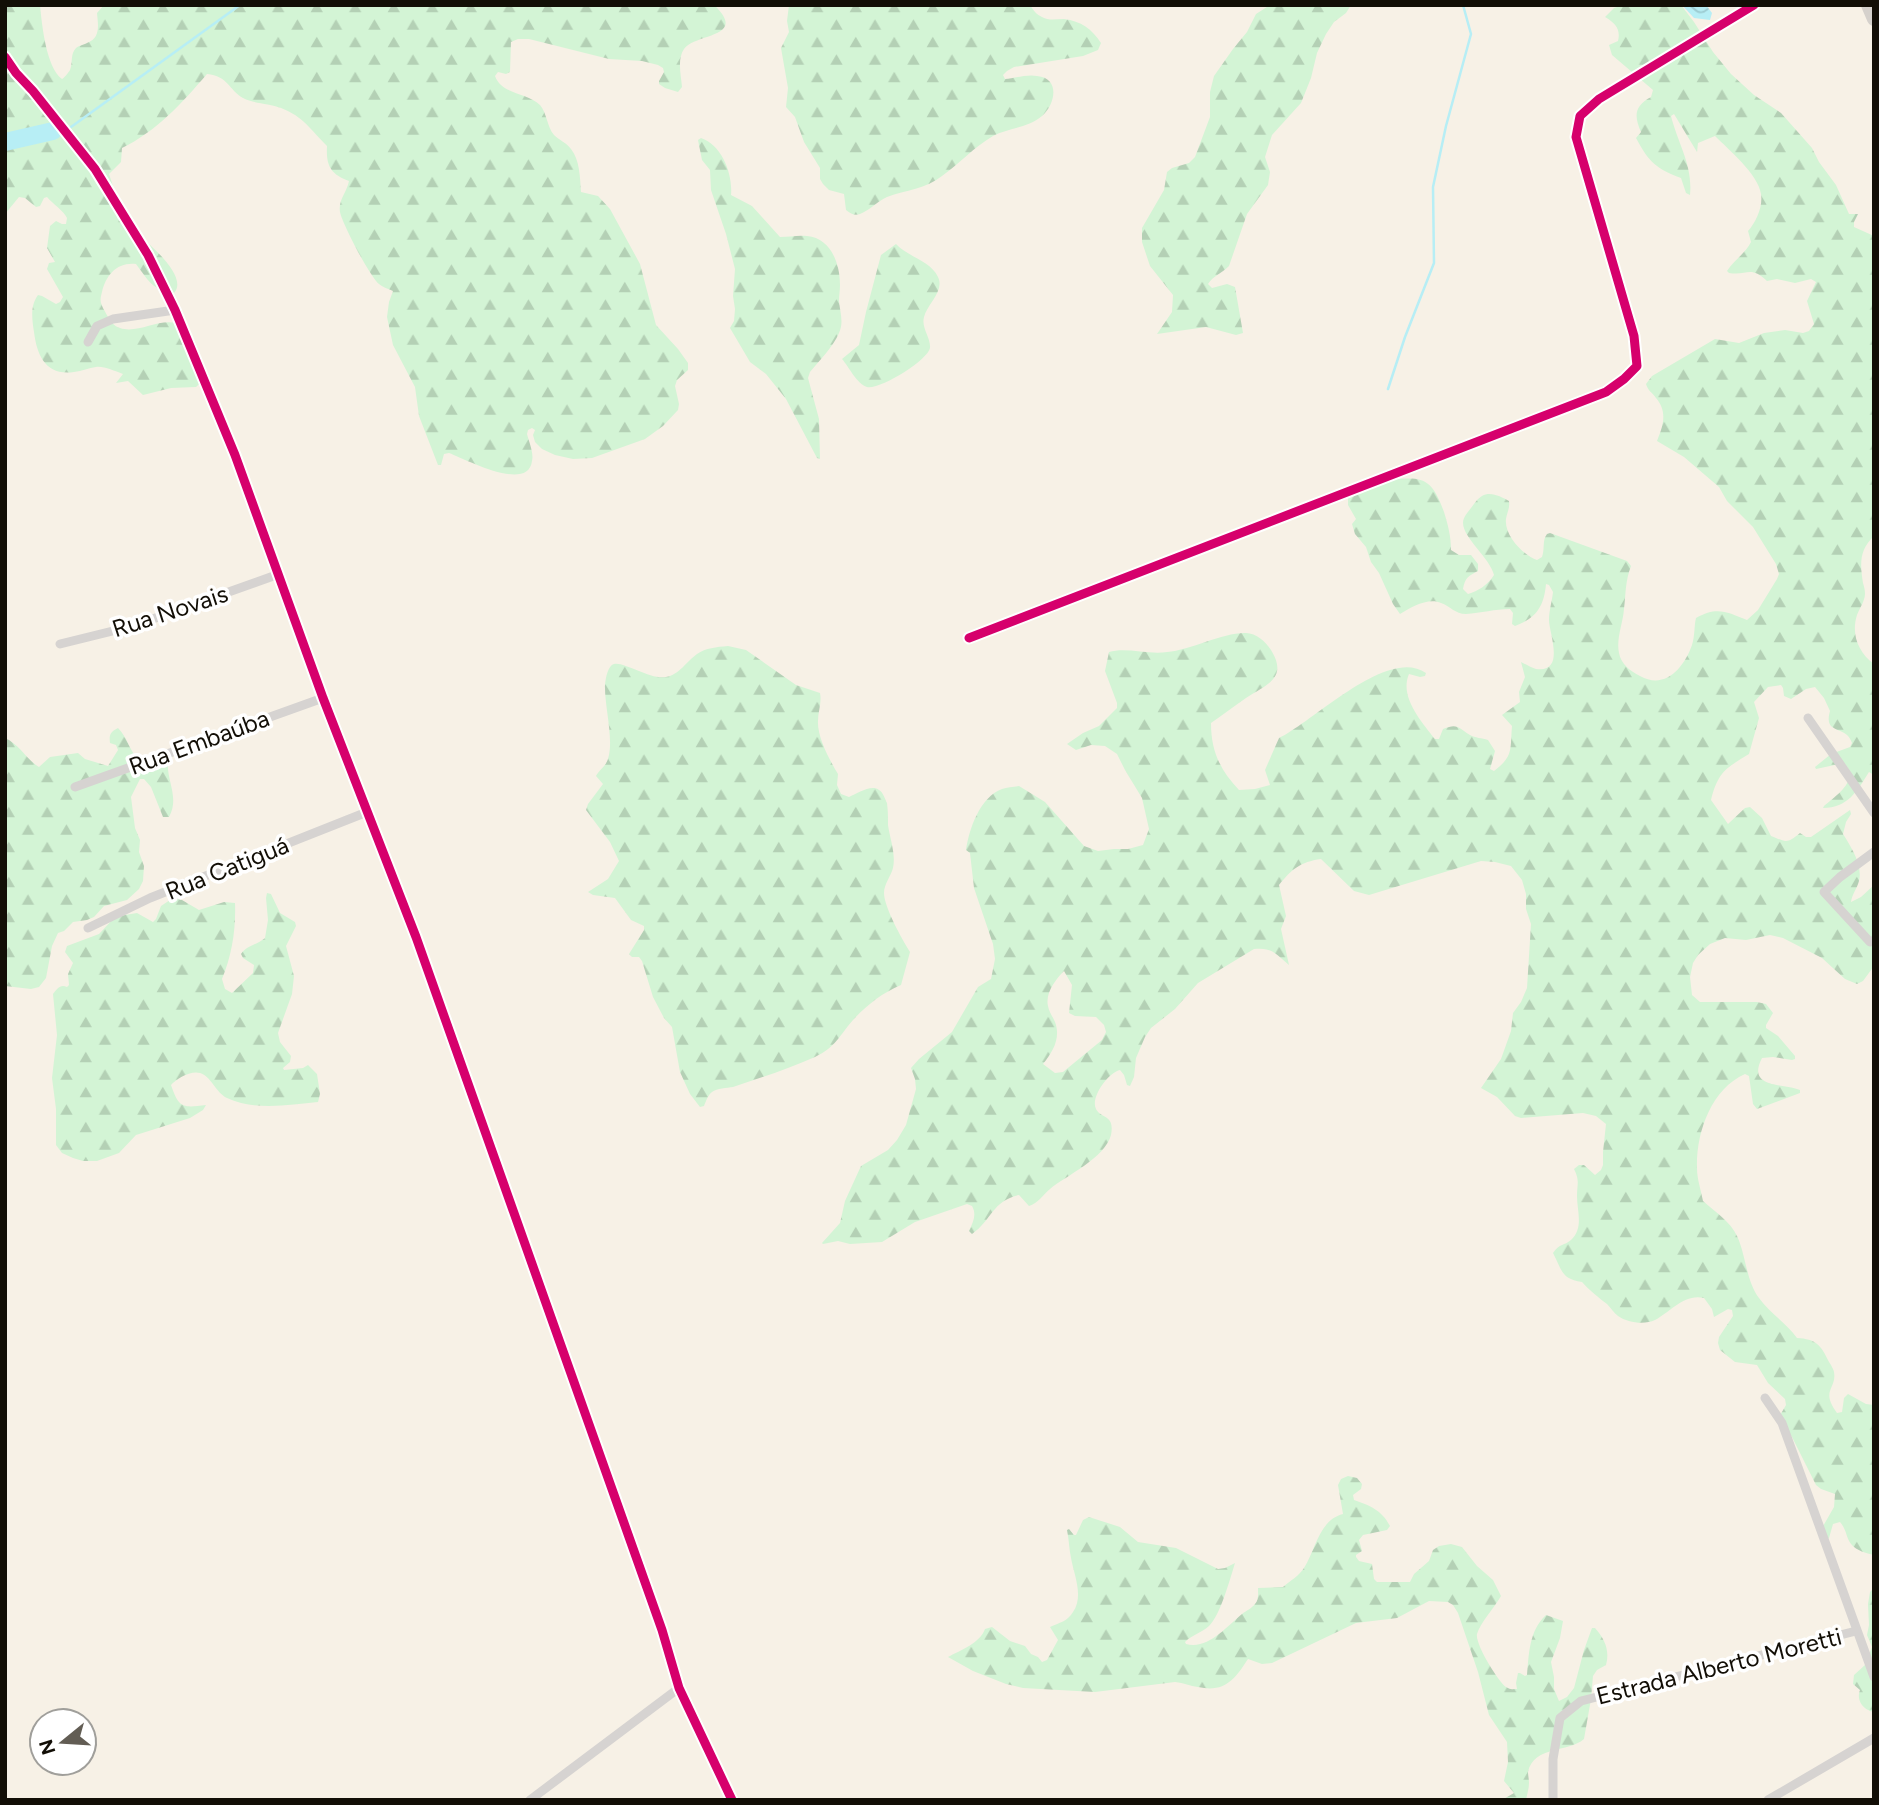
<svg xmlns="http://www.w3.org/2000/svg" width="1879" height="1805" font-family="Figtree,sans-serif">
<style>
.forest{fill:url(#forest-firs);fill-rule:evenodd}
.water{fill:url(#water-waves)}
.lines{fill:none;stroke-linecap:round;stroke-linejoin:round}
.stream{stroke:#b7eef5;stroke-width:2.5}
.river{stroke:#b7eef5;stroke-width:18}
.street{stroke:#d6d3d1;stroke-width:9}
.primary{stroke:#d5d1cc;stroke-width:14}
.cycleway-casing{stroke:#fff;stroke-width:13}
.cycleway{stroke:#d6006c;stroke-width:9}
.labels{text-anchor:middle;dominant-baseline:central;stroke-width:7;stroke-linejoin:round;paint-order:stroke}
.street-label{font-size:24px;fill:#120e06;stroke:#fff}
</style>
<defs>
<pattern id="forest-firs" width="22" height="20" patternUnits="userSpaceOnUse" patternTransform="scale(1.75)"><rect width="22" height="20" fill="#d3f4d5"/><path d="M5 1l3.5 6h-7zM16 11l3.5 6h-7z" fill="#b4d0b5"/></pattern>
<pattern id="water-waves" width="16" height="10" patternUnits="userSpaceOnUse" patternTransform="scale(1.75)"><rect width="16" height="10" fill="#b7eef5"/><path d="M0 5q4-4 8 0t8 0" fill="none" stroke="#9ccbd1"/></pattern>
</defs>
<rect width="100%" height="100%" fill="#f7f1e6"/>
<g class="forest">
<path d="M5,5h35c2,20 6,62 22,74 2,-1 7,-7 8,-9 3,-7 0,-16 6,-22 4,-3 7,-3 11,-5 14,-5 11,-18 10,-30l7,-8h610c35,33 -19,28 -30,44 -7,10 -3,26 -2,38l-4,5 -13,-4 -6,-4v-3l5,-9 -1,-4 -5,-3 -16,-4 -33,-2 -80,-20h-11l-7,3 -1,30 -4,2 -8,-2 -3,4c7,19 32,16 45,29 7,8 7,22 14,30 5,5 13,8 17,14 9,11 9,29 10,43l17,4 12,13 30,55 16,61 22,24 10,14v7l-11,10 -2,6 4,18 -1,6 -15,16 -18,13 -53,19 -19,1 -18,-4 -13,-6 -7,-7 -2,-7 2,-5 -3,-2 -4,2 -1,4c2,8 7,19 5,27 -4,32 -67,-2 -83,-8l-5,1 -3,11h-3l-19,-49 -4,-29 -22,-42 -6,-28 2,-15 4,-11c-4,-2 -11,-4 -14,-7 -9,-7 -37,-61 -39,-72 -2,-12 7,-20 9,-31 -19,-7 -23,-16 -22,-35 -17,-17 -23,-29 -46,-38 -12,-5 -27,-4 -38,-10 -14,-8 -15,-22 -36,-24 -25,29 -50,57 -85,74l-1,14 -12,12 4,12 -5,14 9,6v12c15,11 75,56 57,75 -22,-3 -26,-13 -38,-29 -19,-2 -30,11 -34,28 -1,4 -2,7 -1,11 1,4 5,10 7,14 3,5 6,9 12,11 20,7 45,-15 64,-1 15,11 15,34 25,48l-13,12 -25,1 -28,7 -15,-14 -12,2 7,-9c-9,-3 -19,-8 -27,-7 -7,1 -14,4 -22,5 -28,4 -37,-16 -40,-40 -2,-13 -4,-26 4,-37l4,1 14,8 4,-2 3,-5 -16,-28 2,-6 6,-1 -8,-14 3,-22 6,-5 6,3h4l1,-6c-3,-7 -14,-14 -20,-21l-3,1 -4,8 -4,1 -11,-9 -6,-1 -14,17z"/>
<path d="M789,5h241c3,5 7,10 12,12 7,4 14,2 22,2 17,2 28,10 37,24l-3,7 -15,6 -69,11 -7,4 -4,4 2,4c10,-1 23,-5 32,-3 24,2 18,29 5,40 -14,12 -34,12 -49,20 -19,11 -34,28 -51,40 -16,13 -36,14 -55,21 -9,4 -17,13 -27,17 -5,2 -9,0 -14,-4l-2,-16 -15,-4 -6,-6 -3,-5v-11l-16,-26 -9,-25 -9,-10 2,-19 -7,-40 8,-16 -2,-11z"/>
<path d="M1270,5h81l-5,8 -12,9 -8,12 -9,19 -6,25 -10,25 -29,32 -7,22 5,15 -2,13 -21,29 -18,52c-7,7 -16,10 -21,18l4,4 15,-4 8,3 8,46 -7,2 -30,-8 -49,7 15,-22 1,-17 -23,-29 -8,-24v-14l22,-38 3,-18 5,-4 17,-5 6,-6 15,-40v-25l4,-16 19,-27 14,-17 9,-18z"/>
<path d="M1623,5h58l13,17 19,30 18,22 23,21 27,18 31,35 7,14 17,23 13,29h9l-4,8v5l20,9v300c-15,14 -14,28 -11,47 1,3 2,7 2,11 0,6 -5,14 -8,21 -6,19 1,37 17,49v111l-5,-3c-12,19 -21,36 -46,36l1,-2c12,-10 37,-27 20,-43l-28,6 -1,-2 16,-13 19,-7 2,-4c-6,-19 -29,-7 -22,-32l-6,-13 -9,-11 -9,2 -15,10 -7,-3 -1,-8 -2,-3 -13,2 -14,15 5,16 -10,36c-23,14 -31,18 -38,46l17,24 17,-16 5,-1 12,11 9,18c15,6 16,8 29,-3l6,4h5l39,-27 1,4 -5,8 -3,12c8,13 20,31 16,47 -2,8 -7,13 -8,21l10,-5 13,-12v81l-11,15 -6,3 -12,-5 -23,-21 -39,-20 -13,-3 -24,5 -21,-2 -15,6 -12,11 -5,8 -3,14 2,18 8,7h57l9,2 7,9 -7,12v3l12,8 17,20v3l-3,1 -19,-3 -11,1c-16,31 22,25 38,32v3l-43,16 -4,-5 -4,-28 -4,-2c-34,15 -49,59 -48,94 0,11 4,22 6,33 11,10 28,21 34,35 9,19 9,45 22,62 11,15 27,25 38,40 19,1 24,7 32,24 1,1 5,8 5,10 3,17 -14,18 3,41l5,-1 2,-14 4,-4 18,10 8,1v150c-8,-2 -17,-4 -23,-11 -5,-6 -4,-14 -11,-22l-7,2 -4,14 -3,2 -4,-12 12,-21 1,-13 -14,-5 -5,-4 -24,-48 -12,-15 -1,-5 7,-12 -1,-6 -17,-16 -11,-18 -22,-3 -15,-12 -2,-7 1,-6 14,-21 -1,-6 -4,-1 -14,8 -2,-8 -8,-11c-19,-5 -34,14 -49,22 -10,5 -27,3 -37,-4 -4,-3 -7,-8 -11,-12 -9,-7 -17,-13 -25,-22 -21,-3 -20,-12 -29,-29 7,-10 11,-7 18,-13 13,-12 6,-29 6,-44 0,-12 3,-15 -3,-27l5,-4h5l11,10 6,-5 2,-5v-13l3,-28 -10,-8 -13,-3 -62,5 -6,-2 -18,-19 -16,-9 20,-29 10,-28 2,-18 8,-11 6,-14 4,-64 -5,-15v-15l-4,-14 -11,-14 -16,-4 -14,-1 -112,34 -15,-4 -33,-32c-21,3 -29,10 -42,26l7,31 -5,13 8,36c-13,-11 -17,-18 -35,-16l-56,34 -23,26 -24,19 -6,9 -9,21 -2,19 -4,9 -3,-1 -3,-10 -4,-5c-11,2 -30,27 -24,39 5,10 19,5 15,26 -6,23 -44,40 -61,54 -7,6 -12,14 -21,17l-10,-11c-27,6 -27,25 -47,39l-3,-3c4,-9 8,-16 3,-25l-5,-2 -52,18 -33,20 -32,2 -12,-3 -15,3 -1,-1 18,-20 5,-22 16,-35 27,-16 9,-10 9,-15 10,-36 -1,-10 -4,-11 8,-9 33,-27 26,-45 13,-8 4,-20 -2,-15 -19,-56 -4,-35 -4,-3c3,-21 14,-53 36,-61 5,-2 12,-2 17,-3l26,16 39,44 14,5 16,-2h14l15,-4 6,-16 -7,-31 -17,-28 -8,-16 -12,-8 -14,-1 -15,5 -9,-6 16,-11 16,-7 18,-18v-5l-12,-32 4,-19c17,-5 40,3 58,0 24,-2 57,-20 79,-19 10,0 20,9 25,17 18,29 -6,35 -25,48 -12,8 -23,17 -35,25 0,28 9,47 28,67l16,-1 15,-4 -5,-15 14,-32c35,-17 109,-92 147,-65l-1,3 -5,1 -11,-3c-10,23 13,48 26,65h4l4,-10c15,-6 15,-1 27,6 5,3 12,3 18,5l7,11 -5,18 4,2c20,-15 16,-22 18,-45l-10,-11 18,-13 -1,-10 6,-15 -4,-15c4,2 11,6 15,7 30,4 13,-36 13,-49 0,-9 3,-19 4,-28l-4,-7 -3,-1c-2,23 -10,34 -31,42l-3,-2 1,-11 -3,-4c-15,0 -29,4 -44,5 -11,0 -16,-8 -25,-11 -12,-6 -30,4 -41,11l-7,-10 -14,-31 -8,-11 -5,-15 -11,-13 -3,-10 4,-5 -8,-14v-10c17,-11 22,-12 42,-15 34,-4 42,-1 54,32 4,13 7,24 7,38l8,5h12l7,9v7c-10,5 -13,7 -15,18l5,5c10,-3 20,-9 26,-19 -4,-17 -31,-37 -31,-52 0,-6 5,-11 8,-15 3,-4 7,-10 11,-12 9,-5 19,1 27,5 1,8 -2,11 -3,18 -2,16 17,36 31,41l5,-3c3,-8 0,-17 5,-23l3,-1 77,28 4,5c-6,16 -5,27 -7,43 -1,14 -8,30 -5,44 2,11 11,18 21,23 25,14 44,-8 52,-31 3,-9 2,-19 4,-27 21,-12 31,-6 51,2l11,-10 19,-31 2,-5 -3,-10 -23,-37 -26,-26 -8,-14 -35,-30 -27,-16c6,-15 11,-29 -1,-43 -4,-6 -8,-7 -10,-14l6,-8 63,-37 24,4 25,-10 21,-3 18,3 6,-2 5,-7 -7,-23 9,-19 -5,-3 -16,4 -18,-4 -10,2c-17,-16 -19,-5 -38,-8l-2,-2c7,-11 18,-17 24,-29l-3,-11c8,-9 15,-24 13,-37 -3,-20 -32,-44 -46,-58l-17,7 -1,9 -23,-38 -3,2c7,28 22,49 19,79l-4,-2 -5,-15c-26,-10 -32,-16 -45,-40l5,-6c-7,-16 -7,-26 10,-35l2,-7 -41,-35 -3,-10 9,-4c3,-12 -3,-18 -13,-24l9,-9zM1064,971l8,14 -3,28 6,3 21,1 8,8 2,7 -4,8 -39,32 -8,1 -12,-9c10,-12 18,-26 12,-42 -2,-5 -6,-10 -7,-16 -3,-13 8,-27 16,-35z"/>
<path d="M701,138c21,7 32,36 30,57l21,11 28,31c9,0 18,-2 27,-1 24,2 33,28 33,49 0,5 -1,11 -1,16 1,11 5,21 0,32 -6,14 -19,27 -29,39l-2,6 11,41 1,40 -3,-1 -31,-59 -20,-25 -16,-12 -20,-34 4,-7 1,-12 -2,-13 2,-27 -9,-35 -15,-44 -1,-20 -8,-10 -4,-20z"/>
<path d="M896,244c12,13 35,17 42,33 7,14 -11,27 -14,40 -3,11 7,21 6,31 -2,12 -50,42 -63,39 -10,-3 -18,-20 -25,-28l17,-14 7,-33 15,-57z"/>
<path d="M728,646l18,4 50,35 24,8c2,10 -2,18 -2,28 -1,16 12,40 20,53l-1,11 4,9 8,3c8,-3 22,-13 30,-7 4,2 6,9 8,13 1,7 1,15 1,22 2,14 8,29 5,43 -2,8 -9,16 -9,25 0,14 18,46 26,59l-9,33c-19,8 -34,20 -48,35 -14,16 -17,27 -38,37 -27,12 -55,21 -82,30 -6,1 -16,1 -21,5 -4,3 -6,9 -8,14l-4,1 -10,-13 -10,-22 -8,-45 -8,-9 -11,-21 -11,-36 -3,-4h-7l-3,-3 15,-24v-4l-13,-6 -16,-22 -22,-3 -5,-3 20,-13 11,-18 -9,-19 -24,-32 2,-6 15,-20 -7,-8c3,-6 10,-10 12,-17 6,-19 -3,-51 -3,-71 0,-6 2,-22 9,-24 9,-3 37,16 52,13 13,-2 21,-16 31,-23 9,-6 19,-7 31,-8z"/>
<path d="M118,728c9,9 11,21 19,30l9,1 25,-7c-11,21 11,42 -2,65h-6l-12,-30 -7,-8h-4l-9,18 4,31 5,12 -1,12 5,14 -1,15 -4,8 -12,11 -23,6 -10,11 -7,3 -14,2 -9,9 -6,2 -6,13 -6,32 -7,9 -8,2 -26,-3v-248c14,6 21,21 34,29l11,-10 28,-4 7,6 23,7 10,-16 -2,-5 -6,-2c-1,-8 0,-11 8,-15z"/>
<path d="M267,893l4,1 9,19 15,9 1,4 -10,20 8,30 -2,18 -14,39 2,9 11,14 -1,6 -7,6 1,2 19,-2 5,-3 9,9 3,20 -2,8c-29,3 -64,9 -91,-4 -11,-5 -16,-22 -27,-25 -9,-3 -24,6 -29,12 8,23 11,23 35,20l-3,5 -13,8 -54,17 -17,18 -22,8h-14l-10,-3 -11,-5 -6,-8v-36l-4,-31 5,-43 -4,-41c4,-5 7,-10 14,-7l2,-2 -1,-11 5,-11 -8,-11 2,-6 32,-12 15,-16 5,-2 18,-3 16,9 3,-3 5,-13 12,-8 9,2 17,10 25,-8 11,1c1,26 -3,52 -13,76l3,10 7,4 21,-20 1,-8 -11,-7 -2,-4c6,-9 16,-9 24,-16l3,-18 -2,-22z"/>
<path d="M1348,1476l9,2 5,6 -1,5 -8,6 1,5c15,5 28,10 36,26l-3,4 -24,5 -4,5 3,11 -6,4v2l3,4 13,3 2,15 3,3h33l4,-8 15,-13 4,-11 6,-4 12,-2 11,3 15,19 16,14 8,16c-6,11 -21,27 -24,38 -2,10 21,47 29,53 5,3 5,2 11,2l-1,-6 2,-10h2l5,3 2,-1c2,-22 2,-44 19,-60l17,6 -3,17 -9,24 3,15v12l5,12 8,-4 7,-9 10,-38 8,-22h3c10,11 15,23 11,37l-9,5 -4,6 -2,23 -7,40c-16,14 -50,6 -56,33 0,3 1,7 1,11 0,6 -2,11 -3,17h-24l12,-7 -10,-12 4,-19 -1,-20 -18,-27 -11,-43 -20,-59 -5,-8 -5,-3 -19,-1 -32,17 -41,5 -84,40 -10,1 -14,-5c-13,20 -23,34 -50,28 -8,-1 -14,-4 -23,-5l-80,10 -72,-4 -17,-4 -33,-13 -25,-14c13,-7 32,-14 37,-28l7,-2 18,14 15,5 6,8 7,3 4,5 5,-2 11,-20 -8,-13c9,-4 18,-6 23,-15 11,-16 1,-37 -2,-54 -2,-9 -2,-19 -4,-28l2,-1 5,6h2l7,-15 6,-3 31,10 18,15 38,6 42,21 7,-1 10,-5c-5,16 -15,53 -26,63 -8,7 -17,9 -24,16l1,2c22,6 40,-17 56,-30 4,-3 10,-6 13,-10 4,-4 3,-11 3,-16l25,-1c8,-7 16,-11 21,-19 12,-19 15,-48 39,-54l-5,-29 3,-6z"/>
<path d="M1874,1588v124c-11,-2 -18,-12 -14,-22l-7,-6 1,-9 11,-10 7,-18 -5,-12 2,-10 -1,-21 2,-12z"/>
</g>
<path class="water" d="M1682,5h24l6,8 -2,7 -16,-2z"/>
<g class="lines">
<g class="stream">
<path d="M71,127l169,-122"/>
<path d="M1388,389l17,-52 29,-74 -1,-76 13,-61 25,-92 -8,-29"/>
</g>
<path class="river" d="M5,142l48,-11"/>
<g class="street">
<path d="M5,57l11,16 17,18 62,78 53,86 27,55 60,145 88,243 93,239 246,693 17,58 53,112"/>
<path d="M88,342l9,-16 16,-7 62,-9"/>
<path d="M969,638l637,-246 18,-13 13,-13 -3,-30 -58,-199 4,-21 19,-17 155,-94"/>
<path d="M60,644l73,-18 146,-52"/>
<path d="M1808,718l66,95"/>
<path d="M75,787l248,-89"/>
<path d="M88,928l62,-30 217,-86"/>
<path d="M1870,942l-46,-50 16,-15 34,-25"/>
<path d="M1765,1398l17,25 92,254"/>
<path d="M530,1800l149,-112"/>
<path d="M1553,1800v-41l7,-41 21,-17 275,-70"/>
<path d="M1768,1800l106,-62"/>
</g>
<path class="primary" d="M1868,5l6,14"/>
<g class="cycleway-casing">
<g id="cycleway">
<path d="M5,57l11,16 17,18 62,78 53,86 27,55 60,145 88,243 93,239 246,693 17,58 53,112"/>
<path d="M969,638l637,-246 18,-13 13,-13 -3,-30 -58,-199 4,-21 19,-17 155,-94"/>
</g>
</g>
<use href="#cycleway" class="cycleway"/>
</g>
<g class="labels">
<g class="street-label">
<text transform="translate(170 611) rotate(-18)">Rua Novais</text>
<text transform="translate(199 742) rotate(-20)">Rua Embaúba</text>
<text transform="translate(227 868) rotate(-22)">Rua Catiguá</text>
<text transform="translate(1719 1666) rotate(-14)">Estrada Alberto Moretti</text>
</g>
</g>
<rect width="1879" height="1805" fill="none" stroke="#120e06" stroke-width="14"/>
<g transform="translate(63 1742) rotate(252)"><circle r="33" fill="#ffffff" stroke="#a09f9b" stroke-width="2"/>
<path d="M0-5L12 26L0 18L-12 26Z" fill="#625d54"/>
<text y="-10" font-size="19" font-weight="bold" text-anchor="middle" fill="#120e06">N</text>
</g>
</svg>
